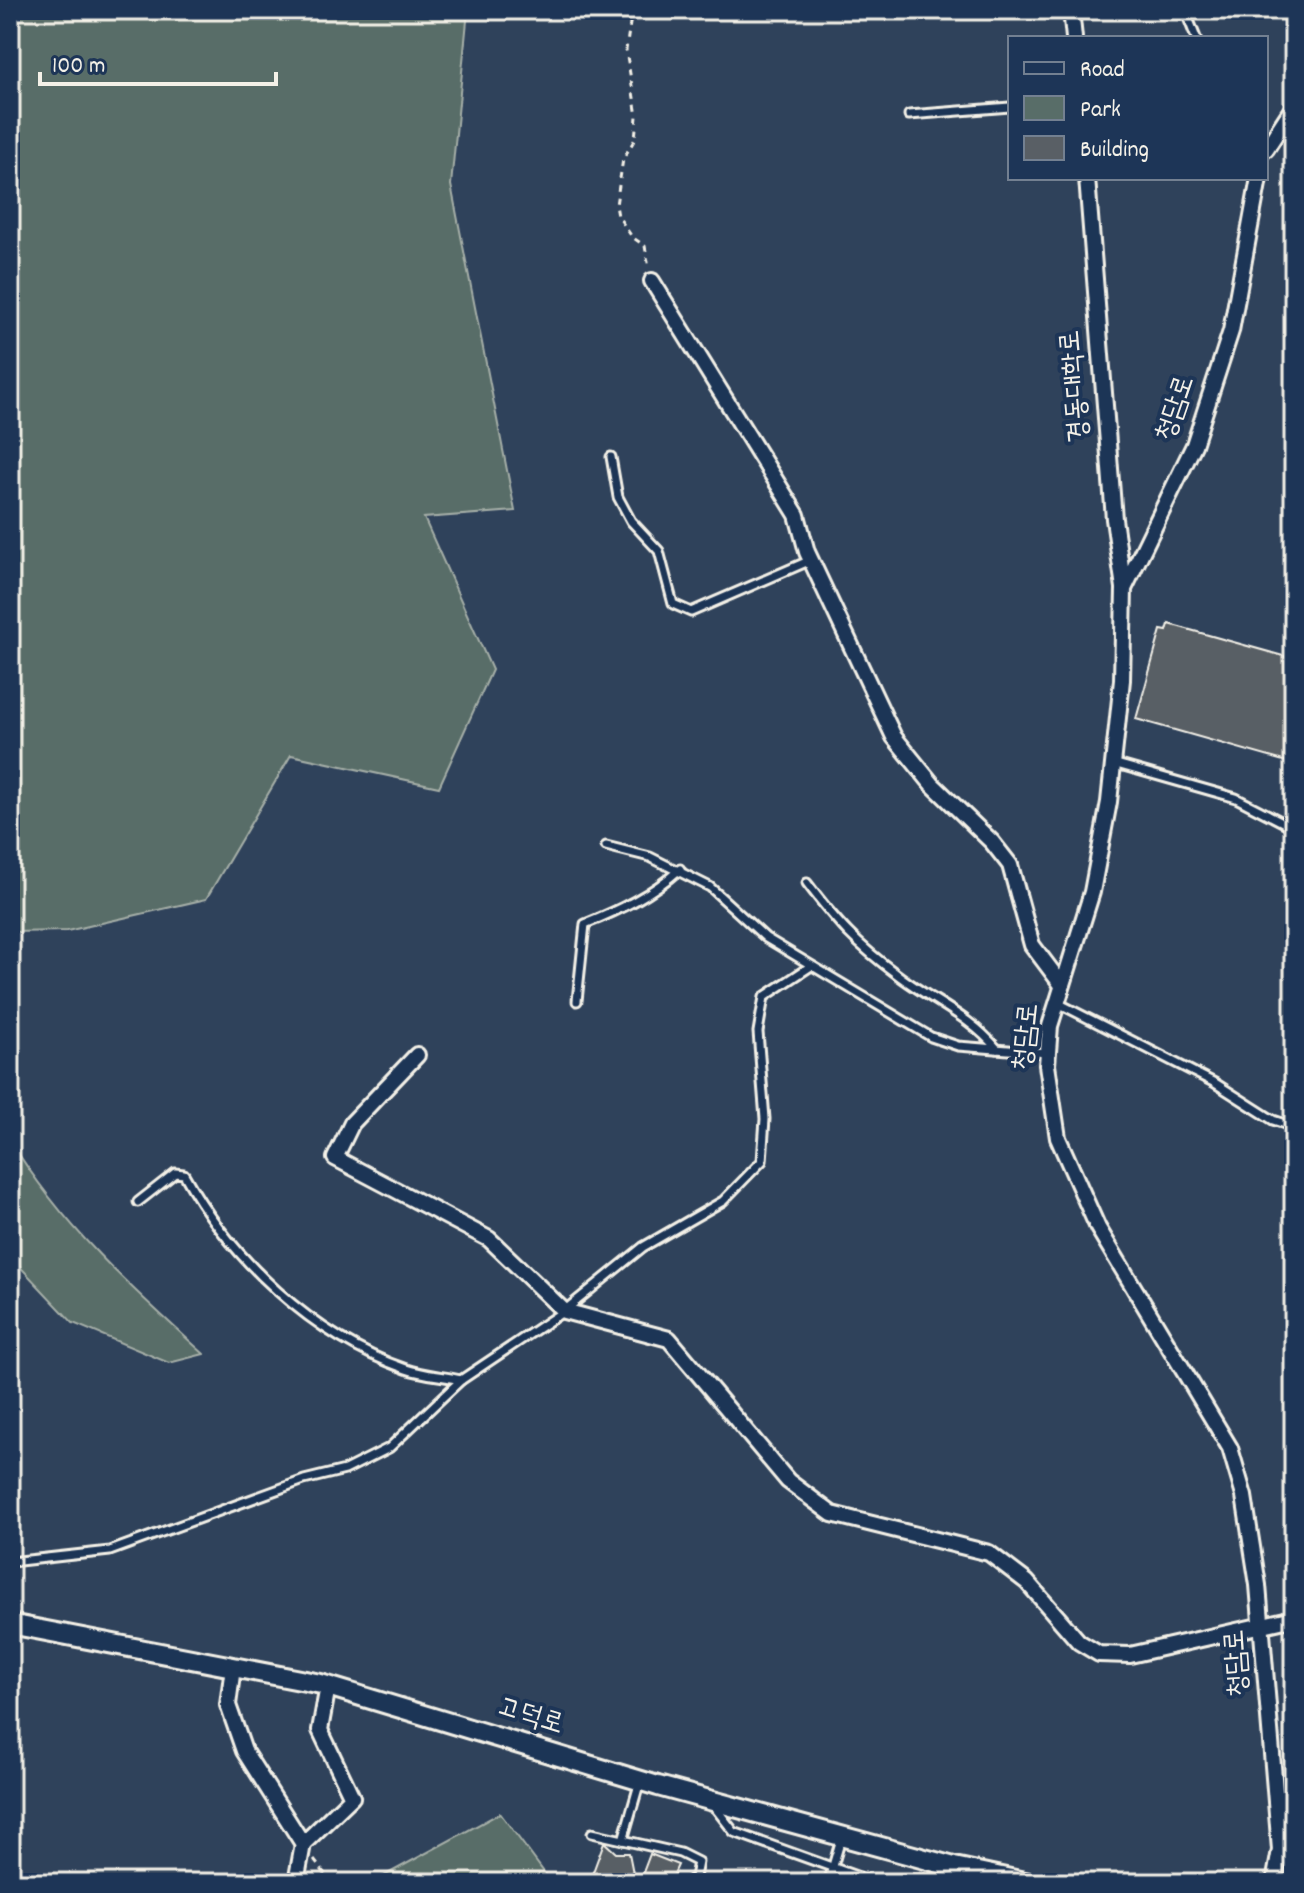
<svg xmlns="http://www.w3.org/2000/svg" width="1304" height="1893" font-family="Dekko,'Poor Story',sans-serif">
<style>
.green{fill:#586d68;stroke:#a6afa8;stroke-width:2}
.building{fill:#595f65;stroke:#f4f1e8;stroke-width:2}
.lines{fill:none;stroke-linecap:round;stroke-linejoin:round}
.service-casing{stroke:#f4f1e8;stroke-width:13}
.minor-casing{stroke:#f4f1e8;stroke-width:20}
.secondary-casing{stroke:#f4f1e8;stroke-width:24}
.path{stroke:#f4f1e8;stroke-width:3;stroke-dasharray:6 6;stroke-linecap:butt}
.service{stroke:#1d3557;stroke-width:7}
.minor{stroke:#1d3557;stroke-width:14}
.secondary{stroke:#1d3557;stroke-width:18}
.labels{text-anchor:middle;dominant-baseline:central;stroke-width:8;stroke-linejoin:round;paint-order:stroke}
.street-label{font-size:28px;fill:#f4f1e8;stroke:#1d3557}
</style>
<rect width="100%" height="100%" fill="#2f425b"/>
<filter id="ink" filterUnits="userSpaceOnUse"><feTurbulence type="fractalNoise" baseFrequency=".0125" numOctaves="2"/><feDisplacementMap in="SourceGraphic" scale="16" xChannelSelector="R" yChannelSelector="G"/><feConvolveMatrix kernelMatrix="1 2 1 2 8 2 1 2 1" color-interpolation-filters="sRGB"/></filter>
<g filter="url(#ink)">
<g class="green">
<path d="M10,10h458l-17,175 64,326 -91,7 68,152 -53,117 -148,-32 -85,144 -139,32 -57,1z"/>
<path d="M10,1140c51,85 122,149 194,214l-35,9 -96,-40 -63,-67z"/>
<path d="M500,1813l46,62 -3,8h-172z"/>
</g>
<g class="building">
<path d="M1169,624l125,35v105l-158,-45 25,-89 6,1z"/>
<path d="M604,1842l12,11h13l6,30h-46z"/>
<path d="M650,1854l28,11 -8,18h-31z"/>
</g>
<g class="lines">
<g class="service-casing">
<g id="service">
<path d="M1185,10l11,28"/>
<path d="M909,115l101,-8"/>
<path d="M611,457l7,40 13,24 28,30 14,53 18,8 120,-52"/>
<path d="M1113,763l123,35 58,30"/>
<path d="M606,846l44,11 60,30 56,51 165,99 27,9 89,7"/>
<path d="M807,883c31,41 49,61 91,92 34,26 72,41 99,74"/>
<path d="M577,1001l8,-77c35,-14 66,-29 95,-55"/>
<path d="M1056,1002l159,81 58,37 21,7"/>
<path d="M138,1202l37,-29 9,1c47,85 128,162 222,195 17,6 37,7 55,11"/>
<path d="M10,1562l100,-11 194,-71 41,-10 44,-22 72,-68 103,-69 79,-64 80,-46 39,-40 3,-42 -7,-87 6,-35 47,-31"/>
<path d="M713,1805l21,27 142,51"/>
<path d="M592,1833l88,20 18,9 -3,15 -9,6"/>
<path d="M623,1840l17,-59"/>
<path d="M828,1883l13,-44"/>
</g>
</g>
<g class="minor-casing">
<g id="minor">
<path d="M1071,10l3,28"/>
<path d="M1266,149l28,-43"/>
<path d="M1087,178l27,341 10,69"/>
<path d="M1259,178l-28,153 -37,114 -70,144 -2,91 -13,122 -17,90 -42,134 -3,39 11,73 40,90 132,220 14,48 14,89 22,265 -6,33"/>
<path d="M652,281l145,234 10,37 87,185 38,47 60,58 18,23 22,80 30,40"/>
<path d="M417,1055l-65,68 -17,35 154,81 75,72 105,28 119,142 44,33 157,39 38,29 52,60 20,12 31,1 164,-37"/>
<path d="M233,1667l-5,38 16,46 59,93"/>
<path d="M292,1883l5,-6 6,-33 49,-47 -32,-67 8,-44"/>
</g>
</g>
<g class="secondary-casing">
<path id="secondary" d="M10,1624l311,60 337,102 296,81 75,16"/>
</g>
<g class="path">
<path d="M632,10l-6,40 11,66 -2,23 -12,20 -7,46 2,11 14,21 13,9 4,22"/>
<path d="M314,1860l18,23"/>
</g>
<use href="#service" class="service"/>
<use href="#minor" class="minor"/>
<use href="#secondary" class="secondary"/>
</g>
</g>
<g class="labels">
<g class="street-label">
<text transform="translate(1077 386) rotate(-95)">경동대학로</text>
<text transform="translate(1177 409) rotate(-71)">청담로</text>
<text transform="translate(1028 1037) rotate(-84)">청담로</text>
<text transform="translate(1239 1663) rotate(-94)">청담로</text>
<text transform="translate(530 1718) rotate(17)">고덕로</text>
</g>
</g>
<rect width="1304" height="1893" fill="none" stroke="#1d3557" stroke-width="40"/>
<rect x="20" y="20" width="1264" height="1853" fill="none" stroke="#f4f1e8" stroke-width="3" filter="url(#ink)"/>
<rect x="1008" y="36" width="260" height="144" fill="#1d3557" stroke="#738091" stroke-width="2"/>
<rect x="1024" y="62" width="40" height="12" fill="#1d3557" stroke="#738091" stroke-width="2"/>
<text x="1080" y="76" font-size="24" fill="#f4f1e8">Road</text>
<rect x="1024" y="96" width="40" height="24" fill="#586d68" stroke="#738091" stroke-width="2"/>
<text x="1080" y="116" font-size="24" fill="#f4f1e8">Park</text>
<rect x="1024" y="136" width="40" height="24" fill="#595f65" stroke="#738091" stroke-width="2"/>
<text x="1080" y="156" font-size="24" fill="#f4f1e8">Building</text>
<path d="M40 72v12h236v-12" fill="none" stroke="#f4f1e8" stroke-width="4"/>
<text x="52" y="72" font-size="24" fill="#f4f1e8" stroke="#1d3557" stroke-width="6" paint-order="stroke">100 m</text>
</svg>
